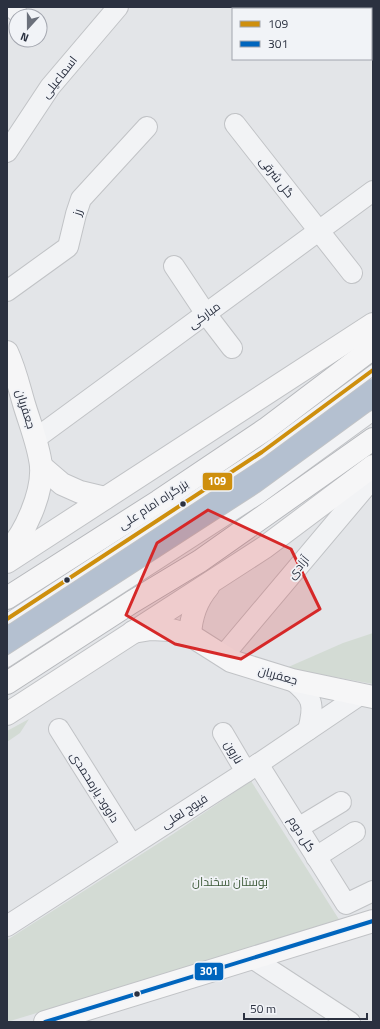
<svg xmlns="http://www.w3.org/2000/svg" width="380" height="1029" font-family="'Titillium Web',Cairo,sans-serif">
<style>
.green{fill:#d3dbd4}
.lines{fill:none;stroke-linecap:round;stroke-linejoin:round}
.river{stroke:#b4c0d0;stroke-width:30}
.service-casing{stroke:#c1c3c6;stroke-width:12}
.minor-casing{stroke:#c1c3c6;stroke-width:22}
.secondary-casing{stroke:#c1c3c6;stroke-width:24}
.trunk-casing{stroke:#b6b8bc;stroke-width:24}
.service{stroke:#f2f3f5;stroke-width:10}
.minor{stroke:#f2f3f5;stroke-width:20}
.secondary{stroke:#f6f6f7;stroke-width:22}
.trunk{stroke:#f6f6f7;stroke-width:22}
.bus-1-casing{stroke:#f1f3f7;stroke-width:7}
.bus-2-casing{stroke:#f1f3f7;stroke-width:7}
.bus-1{stroke:#ce8f0d;stroke-width:4}
.bus-2{stroke:#0065bd;stroke-width:4}
.marked{fill:#d62828;fill-opacity:0.2;stroke:#d62828;stroke-width:3;stroke-linejoin:round}
.bus-dot{fill:#2b3140;stroke:#f1f3f7;stroke-width:1.5}
.labels{text-anchor:middle;dominant-baseline:central;stroke-width:3.5;stroke-linejoin:round;paint-order:stroke}
.street-label{font-size:12px;fill:#2b3140;stroke:#f1f3f7}
.park-label{font-size:12px;fill:#3e5b3a;stroke:#f1f3f7}
.line-badge{stroke:#f1f3f7;stroke-width:1.5}
.badge-label{font-size:11px;text-anchor:middle;font-weight:bold;fill:#fff}
</style>
<rect width="100%" height="100%" fill="#e3e5e8"/>
<g class="green">
<path d="M373,633v51l-87,-16 57,-25z"/>
<path d="M29,719l-9,14 -13,9v-11z"/>
<path d="M251,781l89,140 -333,101v-82l166,-106z"/>
</g>
<g class="lines">
<path class="river" d="M7,641l277,-182 89,-65"/>
<g class="service-casing">
<g id="service">
<path d="M7,619l255,-167 111,-82"/>
<path d="M7,662l255,-165 111,-81"/>
</g>
</g>
<g class="minor-casing">
<g id="minor">
<path d="M13,7l3,4"/>
<path d="M235,124l117,149"/>
<path d="M7,152l43,-65 68,-80"/>
<path d="M174,266l32,48 26,34"/>
<path d="M7,291l61,-44 8,-33 5,-15 66,-72"/>
<path d="M35,439l338,-248"/>
<path d="M223,656l150,-178"/>
<path d="M292,680c21,17 23,24 16,50"/>
<path d="M59,729l73,116"/>
<path d="M223,733l23,39"/>
<path d="M258,764l88,140 27,-13"/>
<path d="M298,828l43,-26"/>
<path d="M316,857l39,-25"/>
<path d="M7,926l251,-162 102,-69"/>
<path d="M252,958l98,64"/>
</g>
</g>
<g class="secondary-casing">
<g id="secondary">
<path d="M7,352c8,17 12,35 17,52 6,20 15,42 17,62 2,27 -16,68 -34,86"/>
<path d="M41,466l21,18 18,8 25,6"/>
<path d="M7,562l366,-238"/>
<path d="M133,632l18,-3 20,1 19,5 41,26 61,19 81,17"/>
<path d="M190,635c1,-19 6,-34 18,-48"/>
<path d="M7,714l258,-167 108,-81"/>
<path d="M45,1022l328,-101"/>
</g>
</g>
<g class="trunk-casing">
<g id="trunk">
<path d="M7,598l152,-97 107,-72 107,-81"/>
<path d="M7,683l125,-81 68,-41 173,-122"/>
</g>
</g>
<use href="#service" class="service"/>
<use href="#minor" class="minor"/>
<use href="#secondary" class="secondary"/>
<use href="#trunk" class="trunk"/>
<g class="bus-1-casing">
<path id="bus-1" d="M7,619l255,-167 111,-82"/>
</g>
<g class="bus-2-casing">
<path id="bus-2" d="M45,1022l328,-101"/>
</g>
<use href="#bus-1" class="bus-1"/>
<use href="#bus-2" class="bus-2"/>
</g>
<path class="marked" d="M208,510l83,39 29,60 -79,50 -66,-15 -49,-29 31,-72z"/>
<g class="bus-dot">
<circle cx="183" cy="504" r="3.5"/>
<circle cx="67" cy="580" r="3.5"/>
<circle cx="137" cy="994" r="3.5"/>
</g>
<g class="labels">
<g class="street-label">
<text transform="translate(59 77) rotate(-52)">اسماعیلی</text>
<text transform="translate(277 177) rotate(52)">گل شرقی</text>
<text transform="translate(77 212) rotate(-72)">رز</text>
<text transform="translate(204 315) rotate(-36)">مبارکی</text>
<text transform="translate(26 409) rotate(73)">جعفریان</text>
<text transform="translate(153 504) rotate(-33)">بزرگراه امام علی</text>
<text transform="translate(298 567) rotate(-50)">آزادی</text>
<text transform="translate(278 675) rotate(16)">جعفریان</text>
<text transform="translate(234 752) rotate(60)">نارون</text>
<text transform="translate(95 787) rotate(58)">داوود یارمحمدی</text>
<text transform="translate(184 811) rotate(-33)">فیوج لعلی</text>
<text transform="translate(302 834) rotate(58)">گل دوم</text>
</g>
<g class="park-label">
<text x="230" y="881">بوستان سخندان</text>
</g>
</g>
<g class="line-badge">
<rect x="202" y="472" width="31" height="19" rx="4" fill="#ce8f0d"/>
<rect x="194" y="962" width="30" height="19" rx="4" fill="#0065bd"/>
</g>
<g class="badge-label">
<text x="217" y="485">109</text>
<text x="209" y="975">301</text>
</g>
<rect width="380" height="1029" fill="none" stroke="#2b3140" stroke-width="16"/>
<rect x="232" y="8" width="140" height="52" fill="#f1f3f7" stroke="#a2a5ae"/>
<rect x="240" y="21" width="20" height="6" fill="#ce8f0d" stroke="#a2a5ae"/>
<text x="268" y="28" font-size="12" fill="#2b3140">109</text>
<rect x="240" y="41" width="20" height="6" fill="#0065bd" stroke="#a2a5ae"/>
<text x="268" y="48" font-size="12" fill="#2b3140">301</text>
<g transform="translate(28 28) rotate(201)"><circle r="19" fill="#f1f3f7" stroke="#a2a5ae"/>
<path d="M0-3L7 15L0 10L-7 15Z" fill="#6b707b"/>
<text y="-6" font-size="11" font-weight="bold" text-anchor="middle" fill="#2b3140">N</text>
</g>
<path d="M244 1013v6h123v-6" fill="none" stroke="#2b3140" stroke-width="2"/>
<text x="250" y="1013" font-size="12" fill="#2b3140" stroke="#f1f3f7" stroke-width="3" paint-order="stroke">50 m</text>
</svg>
